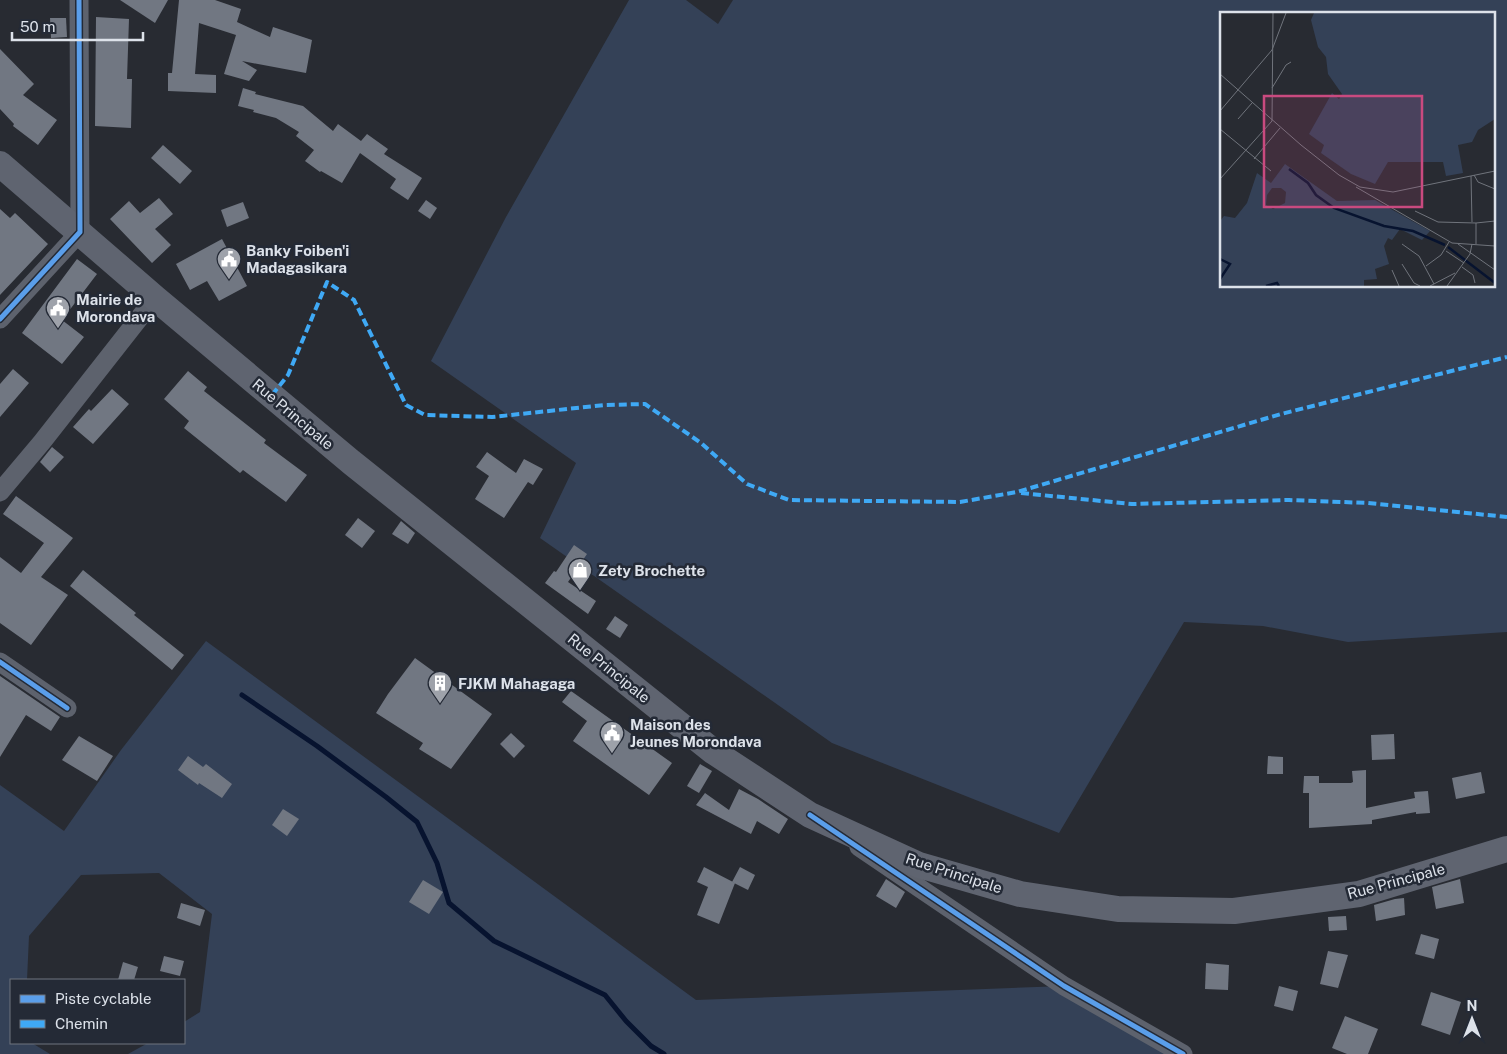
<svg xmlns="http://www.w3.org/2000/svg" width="1507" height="1054" font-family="'Public Sans',sans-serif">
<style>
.green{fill:#344157;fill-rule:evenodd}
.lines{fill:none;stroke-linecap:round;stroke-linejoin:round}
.stream{stroke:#07132f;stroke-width:5}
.building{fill:#717782}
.minor{stroke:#5d626d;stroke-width:19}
.secondary{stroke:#5f6470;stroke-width:26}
.quiet{stroke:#3fa9f5;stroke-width:4;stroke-dasharray:8 4;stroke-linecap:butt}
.cycleway-casing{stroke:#242a36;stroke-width:8}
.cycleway{stroke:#5a9eea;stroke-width:5}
.labels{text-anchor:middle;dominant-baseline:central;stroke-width:5;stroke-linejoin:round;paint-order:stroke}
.poi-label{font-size:15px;font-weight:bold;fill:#dde2ea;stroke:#242a36;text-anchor:start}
.street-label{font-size:15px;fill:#dde2ea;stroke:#242a36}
.inset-river{fill:none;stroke:#07132f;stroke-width:2.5}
.inset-road{fill:none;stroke:#70747c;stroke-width:1}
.view{fill:#c94a7f;fill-opacity:0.15;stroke:#c94a7f;stroke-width:2.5}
.inset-edge{fill:none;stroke:#dde2ea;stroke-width:2.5}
</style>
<rect width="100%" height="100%" fill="#282b32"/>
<g class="green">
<path d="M629,0h57l32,24 15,-24h774v632l-159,10 -85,-16 -79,-4 -125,211 -227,-90 -292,-205 36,-75 -145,-102 75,-144zM1221,14h272v272h-272z"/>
<path d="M206,641l490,359 368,-14 119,68h-1055l20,-11h36v-21l16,-10 12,-98 -53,-41 -78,2 -52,61 -2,44h-16v63h21l18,11h-50v-269l64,46 57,-81z"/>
</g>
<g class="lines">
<path class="stream" d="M242,695l75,51 69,51 31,25 20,41 12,40 45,38 111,54 21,26 25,25 13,8"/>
</g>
<g class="building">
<path d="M120,0h48l-13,23z"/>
<path d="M179,0h36l26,9 -4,13 33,15 3,-10 39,13 -6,33 -64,-12 15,9 -8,11 -25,-7 12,-39 -37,-12 -4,51 21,1v18l-48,-2v-18h4z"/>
<path d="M96,17l33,2 -2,60h5l-1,49 -36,-2z"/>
<path d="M50,18h16l1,19 -16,1z"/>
<path d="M0,49l34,35 -11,11 34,25 -19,25 -25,-19 1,-2 -14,-15z"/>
<path d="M243,88l13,4 -1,2 48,12 30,25 5,-7 23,17 6,-7 21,15 -4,5 38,24 -14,22 -18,-12 6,-9 -36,-26 -18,30 -21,-12 -1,1 -15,-11 9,-11 -18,-14 3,-4 -23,-14 -23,-6 1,-2 -16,-4z"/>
<path d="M163,145l29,26 -12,13 -29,-26z"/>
<path d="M159,198l14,16 -18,15 16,16 -19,18 -42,-44 19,-18 11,12z"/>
<path d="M426,200l11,8 -7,11 -12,-8z"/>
<path d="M243,202l6,16 -22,9 -6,-17z"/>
<path d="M0,209l10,9 5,-5 33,31 -48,51z"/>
<path d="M222,239l25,47 -28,15 -12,-20 -17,9 -14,-26z"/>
<path d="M77,259l20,15 -35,46 22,17 -22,27 -40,-31z"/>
<path d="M13,369l16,14 -29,34v-33z"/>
<path d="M188,371l19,16 -3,4 62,49 -2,3 43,32 -21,27 -43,-32 -3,3 -56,-45 5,-7 -25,-22z"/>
<path d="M112,389l17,15 -36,40 -20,-17 16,-18 2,2z"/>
<path d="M52,447l12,10 -14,15 -10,-10z"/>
<path d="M487,452l29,21 8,-14 19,10 -10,16 -5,-3 -24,36 -29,-19 14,-23 -13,-9z"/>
<path d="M16,496l57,42 -32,39 27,18 -37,50 -31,-22v-66l21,16 23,-30 -41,-29z"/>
<path d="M358,518l17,13 -13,17 -17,-13z"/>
<path d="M401,521l14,12 -7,11 -16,-10z"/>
<path d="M574,545l13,9 -19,28 28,19 -8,13 -43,-31 9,-12 2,1z"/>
<path d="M83,570l53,43 -2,2 50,40 -12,15 -102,-84z"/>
<path d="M615,616l13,9 -8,13 -14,-9z"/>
<path d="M415,658l77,56 -41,55 -32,-20 4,-6 -47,-30 12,-19z"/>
<path d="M0,676l60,41 -9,14 -25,-16 -26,42z"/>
<path d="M571,691l101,72 -23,32 -76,-54 14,-20 -25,-19z"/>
<path d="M511,733l14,13 -11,12 -14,-14z"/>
<path d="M1394,734l1,25 -23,1 -1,-25z"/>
<path d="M79,736l34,20 -16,25 -35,-21z"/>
<path d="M188,756l15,11 3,-3 26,20 -10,14 -23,-15 -1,2 -20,-15z"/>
<path d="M1268,756l15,1v17h-16z"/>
<path d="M700,764l12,7 -13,22 -12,-7z"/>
<path d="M1366,770v38l49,-10 -1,-6 14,-1 2,22 -14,1v-2l-44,8v4l-63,4v-35h-6l1,-17h15v7h32l2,-1 -1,-11z"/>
<path d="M1481,772l4,21 -29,6 -4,-21z"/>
<path d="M739,789l19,10 30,20 -9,15 -22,-13 -6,13 -55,-29 9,-12 24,17z"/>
<path d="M283,809l16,10 -12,17 -15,-11z"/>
<path d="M704,867l31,16 -16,41 -22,-9 11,-28 -11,-5z"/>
<path d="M740,867l15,8 -7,15 -16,-8z"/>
<path d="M886,879l19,13 -9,16 -20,-12z"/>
<path d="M1460,879l4,24 -28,6 -4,-22z"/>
<path d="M423,880l20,12 -14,22 -20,-12z"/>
<path d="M1404,898l1,17 -29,6 -2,-16 21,-6z"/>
<path d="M181,903l24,7 -5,16 -23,-8z"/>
<path d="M1346,916l1,14 -18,1 -1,-14z"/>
<path d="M1421,934l18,5 -5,20 -19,-5z"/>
<path d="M1328,951l20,4 -10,33 -18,-4z"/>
<path d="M164,956l20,5 -4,15 -20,-5z"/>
<path d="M123,962l15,5 -4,13h-16z"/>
<path d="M1206,963l23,2 -1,25 -23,-1z"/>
<path d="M1279,986l19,5 -5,20 -19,-5z"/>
<path d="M1431,992l30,10 -11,33 -29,-10z"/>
<path d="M1345,1016l33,13 -10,25h-21l-15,-6z"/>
</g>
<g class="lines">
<g class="minor">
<path d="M0,319l80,-87 -1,-232"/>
<path d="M0,492l42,-50 113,-144"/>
<path d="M0,662l67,46"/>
<path d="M859,847l205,139 119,68"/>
</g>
<path class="secondary" d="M0,164l155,134 196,164 363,290 96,63 109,50 101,29 98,15 116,2 125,-17 148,-45"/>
<g class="quiet">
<path d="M272,395l16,-20 39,-93 27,18 52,105 19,10 67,2 113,-12 40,-1 56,39 46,41 42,16 171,2 57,-10 264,-78 226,-57"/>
<path d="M1021,493l111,11 157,-4 79,3 139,14"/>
</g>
<g class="cycleway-casing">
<g id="cycleway">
<path d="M0,319l80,-87 -1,-232"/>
<path d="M0,662l67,46"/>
<path d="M810,815l254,171 119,68"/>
</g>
</g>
<use href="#cycleway" class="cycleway"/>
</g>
<defs>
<g id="civic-pin" transform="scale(1.25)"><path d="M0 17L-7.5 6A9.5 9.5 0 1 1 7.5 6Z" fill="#9ea2aa" stroke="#242a36"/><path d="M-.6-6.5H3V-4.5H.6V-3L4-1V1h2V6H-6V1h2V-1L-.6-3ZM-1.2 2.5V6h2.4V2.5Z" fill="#fff"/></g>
<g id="shop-pin" transform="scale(1.25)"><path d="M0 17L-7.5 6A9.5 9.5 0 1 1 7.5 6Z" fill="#9ea2aa" stroke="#242a36"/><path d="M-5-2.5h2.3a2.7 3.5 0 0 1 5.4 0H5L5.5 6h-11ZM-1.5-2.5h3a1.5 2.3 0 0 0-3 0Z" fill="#fff"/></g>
<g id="building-pin" transform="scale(1.25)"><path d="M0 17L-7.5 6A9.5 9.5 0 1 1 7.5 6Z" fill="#9ea2aa" stroke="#242a36"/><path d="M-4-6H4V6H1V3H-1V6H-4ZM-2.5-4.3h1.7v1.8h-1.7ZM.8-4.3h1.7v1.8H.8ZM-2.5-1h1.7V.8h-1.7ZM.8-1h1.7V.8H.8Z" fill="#fff"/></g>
</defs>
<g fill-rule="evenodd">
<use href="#civic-pin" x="229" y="259"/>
<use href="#civic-pin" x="58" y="308"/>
<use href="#shop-pin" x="580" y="570"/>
<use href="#building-pin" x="440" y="683"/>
<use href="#civic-pin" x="612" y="733"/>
</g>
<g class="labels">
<g class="poi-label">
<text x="246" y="250">Banky Foiben'i<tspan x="246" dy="17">Madagasikara</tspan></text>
<text x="76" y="299">Mairie de<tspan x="76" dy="17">Morondava</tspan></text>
<text x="598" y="570">Zety Brochette</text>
<text x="458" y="683">FJKM Mahagaga</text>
<text x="630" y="724">Maison des<tspan x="630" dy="17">Jeunes Morondava</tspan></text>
</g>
<g class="street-label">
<text transform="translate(293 414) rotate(40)">Rue Principale</text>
<text transform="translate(609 668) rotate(39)">Rue Principale</text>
<text transform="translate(954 873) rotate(18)">Rue Principale</text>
<text transform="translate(1396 881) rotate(-15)">Rue Principale</text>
</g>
</g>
<g transform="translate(1220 12)">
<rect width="275" height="275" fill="#282b32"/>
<path d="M94,1h181v106l-17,11 -6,12 -14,3 5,28 -17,3 -3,-14h-55l-13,22 -24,-10 -30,-21 3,-8 -15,-11 23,-41 7,6 3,-5 -14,-20 -2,-17 -8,-10 -7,-27zM65,152l52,37 38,-1 55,31 -8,9 -22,-11 -8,11 -4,-2 -4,8 5,18 -14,5 2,10 -13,1v6h-144v-65l4,-5 11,2 12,-15 10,-30 14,10zM52,176h9l5,4 -1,11 -12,6 -7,-4 1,-10z" fill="#344157" fill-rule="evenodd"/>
<path class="inset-river" d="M69,157l19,14 8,12 18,13 50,18 29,5 32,14M228,235l47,36M0,247l10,5 -10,15M46,274l11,-3 2,3"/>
<path class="inset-road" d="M0,62l81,71 38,30 21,12 33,5 102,-21M52,76l14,-23 5,-3M0,99l52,-61 14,-37M18,107l14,-16M0,117l51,42M34,147l26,-31M254,163l4,7 17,7M251,164l1,46M0,167l52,-58 1,-108M136,175l96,56 43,3M195,199l23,11 38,1M182,232l17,12 15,28M238,232l37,26M256,232v-21l19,-2M226,239l18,12M182,252l12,19 6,3M206,254l15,-11 8,-13M242,255l11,8 2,8M172,258l7,16M210,274l25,-13M227,274l23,-32 2,-10"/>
<path class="view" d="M44,84h158v111h-158z"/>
<rect width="275" height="275" class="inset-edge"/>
</g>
<rect x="10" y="979" width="175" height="65" fill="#242a36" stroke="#6e747e"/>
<rect x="20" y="995" width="25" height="8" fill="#5a9eea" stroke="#6e747e"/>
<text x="55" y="1004" font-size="15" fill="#dde2ea">Piste cyclable</text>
<rect x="20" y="1020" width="25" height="8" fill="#3fa9f5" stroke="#6e747e"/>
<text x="55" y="1029" font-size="15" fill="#dde2ea">Chemin</text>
<g transform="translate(1472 1019)" stroke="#242a36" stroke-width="4" paint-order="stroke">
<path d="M0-4L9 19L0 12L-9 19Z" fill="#dde2ea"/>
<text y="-8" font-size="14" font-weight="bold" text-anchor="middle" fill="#dde2ea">N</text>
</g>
<path d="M12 32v8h131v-8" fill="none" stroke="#dde2ea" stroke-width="2.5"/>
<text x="20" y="32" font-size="15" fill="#dde2ea" stroke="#242a36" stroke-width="4" paint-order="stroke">50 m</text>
</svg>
